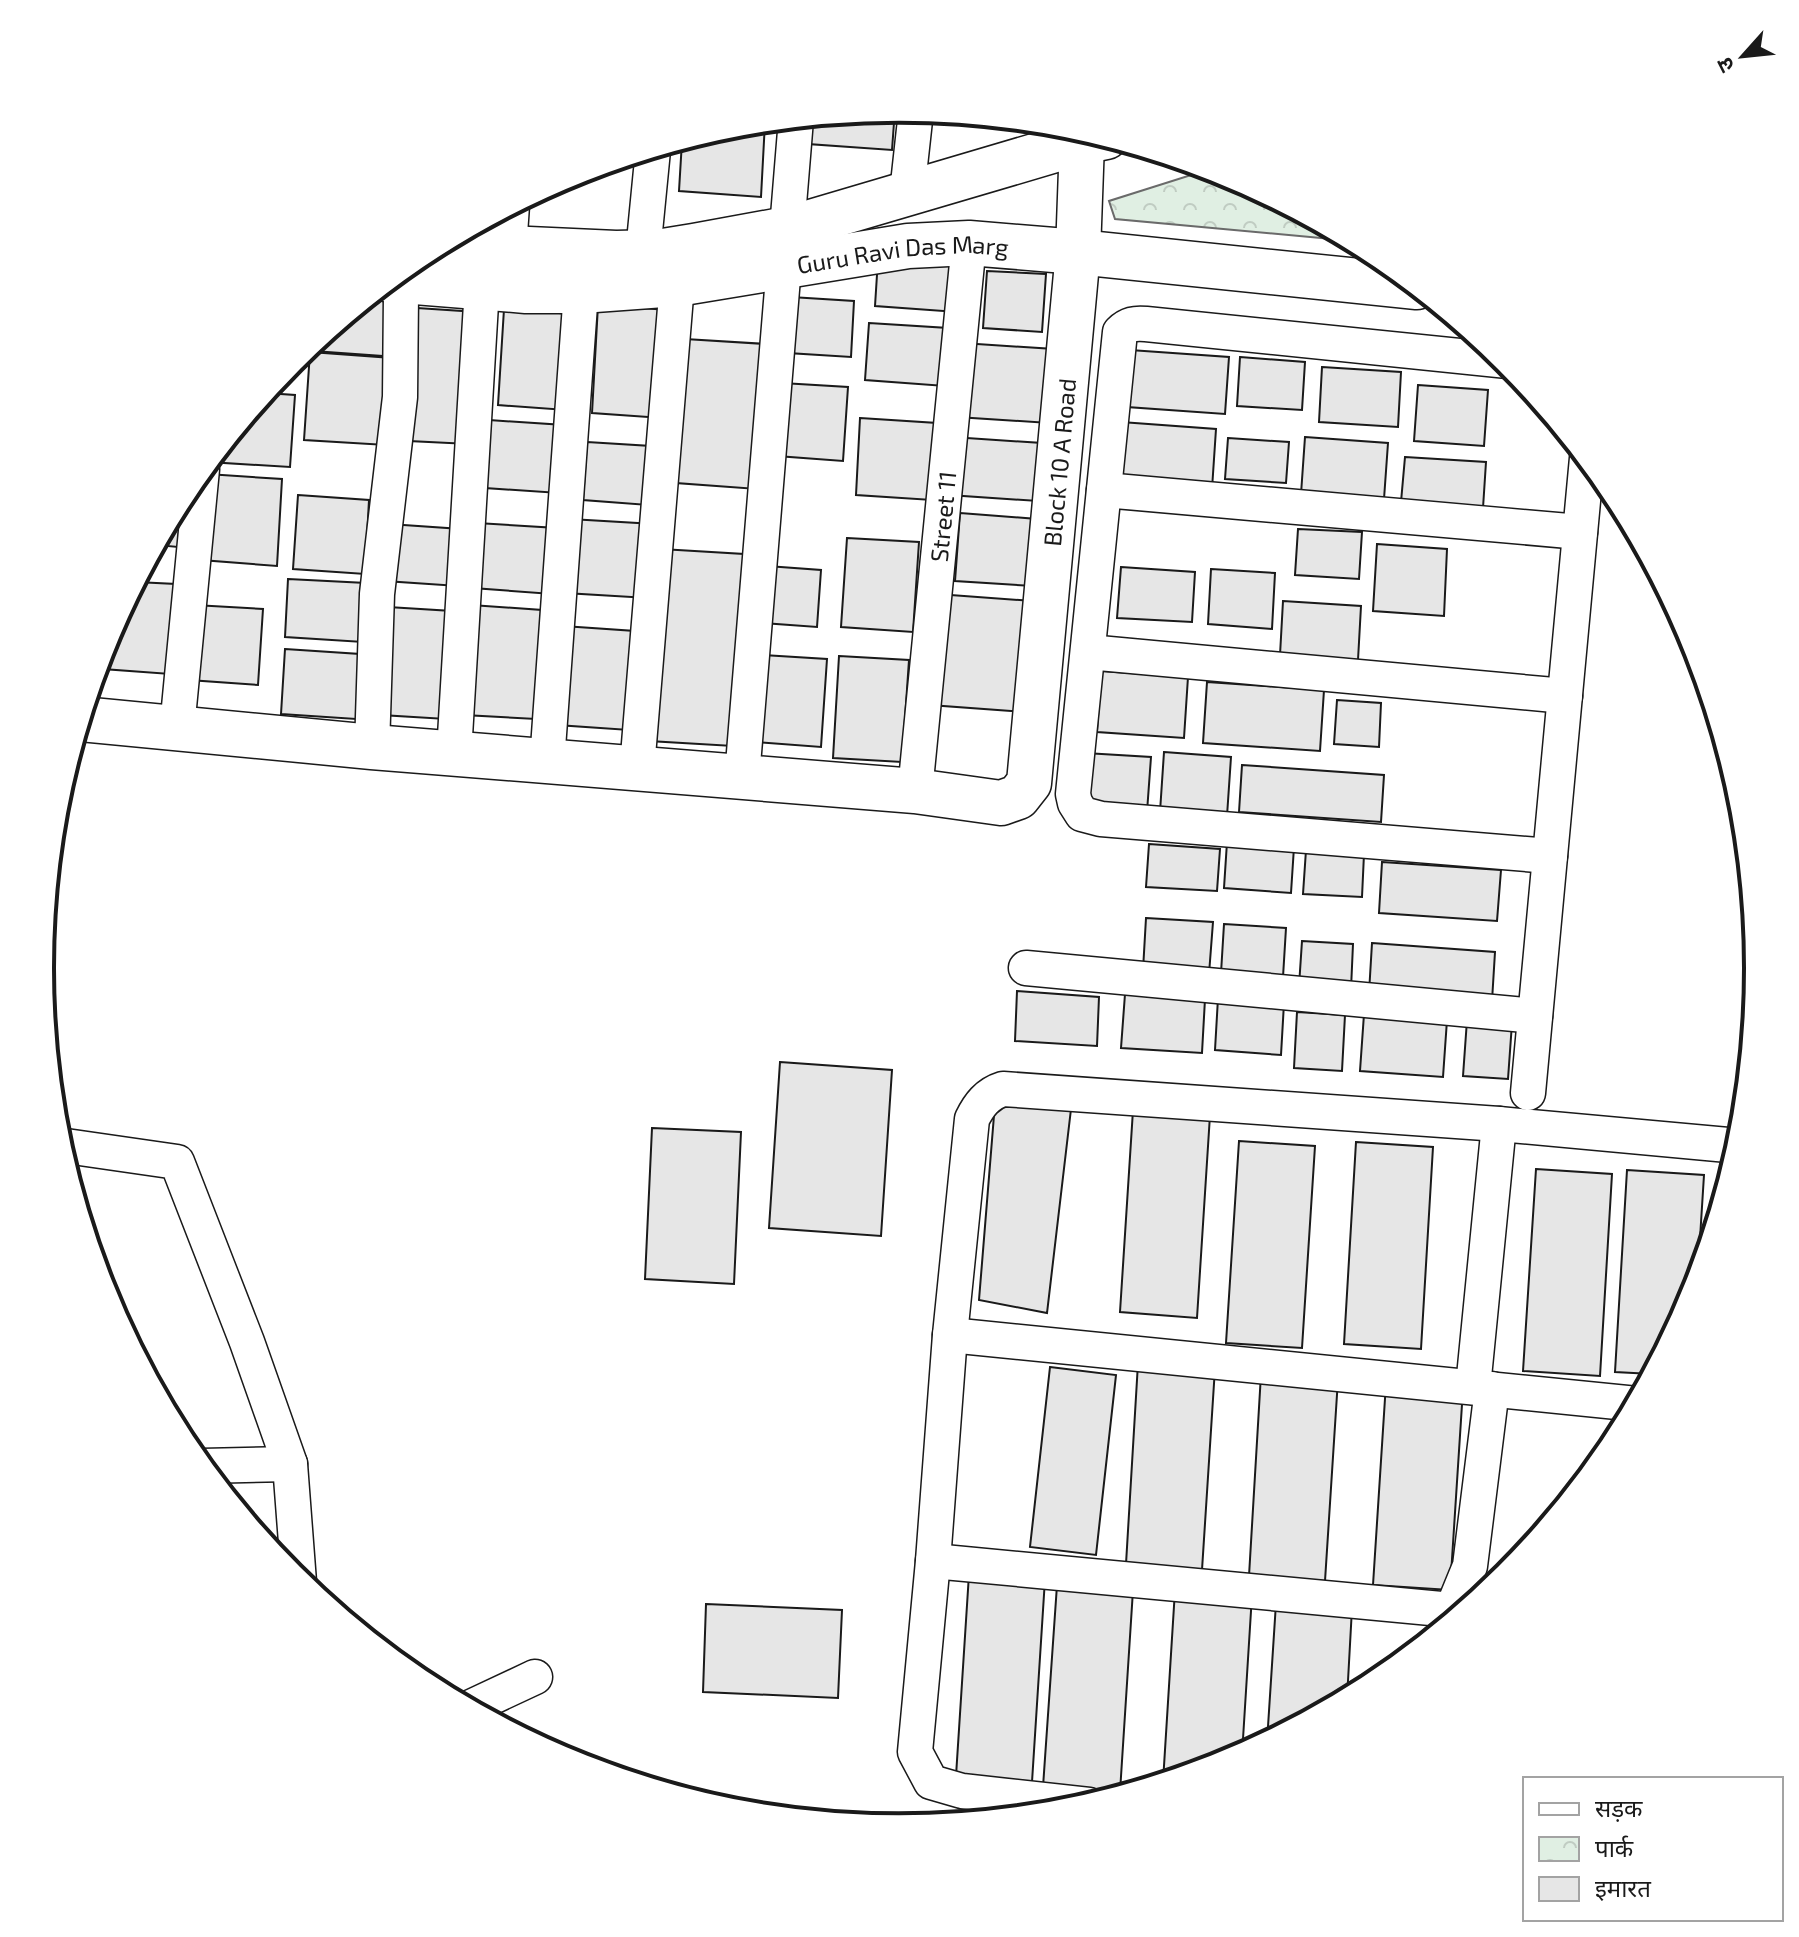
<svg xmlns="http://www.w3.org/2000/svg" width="1799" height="1937" font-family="'Exo 2','Noto Sans Devanagari',sans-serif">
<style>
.park{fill:url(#park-crowns);stroke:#6a6a6a;stroke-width:2}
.building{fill:#e6e6e6;stroke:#1a1a1a;stroke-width:2}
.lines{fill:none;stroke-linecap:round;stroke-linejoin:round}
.street-casing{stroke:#1a1a1a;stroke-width:37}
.secondary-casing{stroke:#1a1a1a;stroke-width:47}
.street{stroke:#fff;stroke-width:34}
.secondary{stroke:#fff;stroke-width:44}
.labels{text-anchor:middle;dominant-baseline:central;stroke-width:6;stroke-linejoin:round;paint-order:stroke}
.street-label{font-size:24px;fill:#1a1a1a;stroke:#fff}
.rim{fill:none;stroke:#1a1a1a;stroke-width:4}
</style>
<defs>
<pattern id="park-crowns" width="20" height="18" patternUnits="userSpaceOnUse" patternTransform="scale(2)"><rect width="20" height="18" fill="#e0efe3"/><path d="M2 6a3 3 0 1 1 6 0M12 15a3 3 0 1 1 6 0" fill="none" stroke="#c0ccc2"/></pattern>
</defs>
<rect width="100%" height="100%" fill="#fff"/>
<path class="park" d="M1210,169l19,6 124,66 -238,-22 -6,-18z"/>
<g class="building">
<path d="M895,109l-3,41 -84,-6 2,-26z"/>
<path d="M939,113l89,9 -1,4 -89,-7z"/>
<path d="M765,122l-4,75 -82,-6 3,-50 50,-16z"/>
<path d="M878,259l82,6 -3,47 -82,-6z"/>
<path d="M987,271l59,3 -4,58 -59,-4z"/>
<path d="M370,296l17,1 -4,59 -70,-5v-8z"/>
<path d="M791,297l63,4 -3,56 -63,-4z"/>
<path d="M598,305l71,5 -7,108 -70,-5z"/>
<path d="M417,308l60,4 -8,132 -60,-3z"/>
<path d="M504,309l68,5 -6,96 -68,-5z"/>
<path d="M869,323l79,5 -3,58 -80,-6z"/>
<path d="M685,339l81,5 -9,145 -81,-6z"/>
<path d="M962,343l92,6 -5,74 -92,-6z"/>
<path d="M1130,350l99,7 -4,57 -98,-7z"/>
<path d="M310,352l82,6 -6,87 -82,-5z"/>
<path d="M1240,357l65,5 -3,48 -65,-4z"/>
<path d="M1322,367l79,5 -3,55 -79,-5z"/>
<path d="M782,383l66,4 -5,74 -66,-5z"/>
<path d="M1418,385l70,5 -4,56 -70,-5z"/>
<path d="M266,393l29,2 -5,72 -81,-5z"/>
<path d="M860,418l77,5 -5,77 -76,-5z"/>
<path d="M489,420l75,5 -5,68 -74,-5z"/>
<path d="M1121,422l95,7 -4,60 -95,-7z"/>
<path d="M952,437l90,6 -4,58 -89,-6z"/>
<path d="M1305,437l83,6 -4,56 -83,-5z"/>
<path d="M1228,438l61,4 -3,41 -61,-4z"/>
<path d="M587,442l64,4 -3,59 -65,-5z"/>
<path d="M1405,457l81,5 -3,46 -82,-6z"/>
<path d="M207,474l75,5 -5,87 -76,-6z"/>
<path d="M298,495l71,5 -4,74 -72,-5z"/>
<path d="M181,498l-3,49 -22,-2z"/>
<path d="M960,513l77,6 -4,67 -78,-5z"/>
<path d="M570,519l84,5 -6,74 -83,-5z"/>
<path d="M477,523l80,5 -5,66 -79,-6z"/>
<path d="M389,524l72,5 -3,57 -73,-5z"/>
<path d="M1298,529l64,3 -3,47 -64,-4z"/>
<path d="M847,538l72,4 -6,90 -72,-5z"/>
<path d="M1377,544l70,5 -3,67 -71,-5z"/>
<path d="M661,549l83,5 -11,192 -84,-5z"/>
<path d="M767,566l54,4 -4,57 -54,-4z"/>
<path d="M1121,567l74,5 -3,50 -75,-4z"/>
<path d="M1211,569l64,4 -3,56 -64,-5z"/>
<path d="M288,579l78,4 -3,59 -78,-5z"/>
<path d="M136,582l40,2 -6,90 -67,-5 3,-30z"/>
<path d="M937,594l96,7 -7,111 -96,-7z"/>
<path d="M1283,601l78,5 -3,54 -78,-5z"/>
<path d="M194,605l69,4 -5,76 -69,-5z"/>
<path d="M471,605l71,5 -6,109 -72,-4z"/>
<path d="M388,607l64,4 -6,108 -65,-4z"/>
<path d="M563,626l72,5 -6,99 -72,-5z"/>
<path d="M285,649l75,5 -4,65 -75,-5z"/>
<path d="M763,655l64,4 -6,88 -64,-5z"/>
<path d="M839,656l70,4 -7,102 -69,-4z"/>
<path d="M1101,671l87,6 -4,61 -87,-6z"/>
<path d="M1207,682l117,8 -4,61 -117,-8z"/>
<path d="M1337,700l44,3 -2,44 -45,-3z"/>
<path d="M1164,752l67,5 -4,59 -67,-4z"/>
<path d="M1085,753l66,4 -4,55 -65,-4z"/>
<path d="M1242,765l142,10 -3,47 -142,-10z"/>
<path d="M1227,842l67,5 -3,46 -67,-5z"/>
<path d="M1149,844l71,5 -3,42 -71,-4z"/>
<path d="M1306,850l58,4 -2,43 -59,-3z"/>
<path d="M1382,862l119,8 -4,51 -118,-8z"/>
<path d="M1146,918l67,4 -4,52 -66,-4z"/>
<path d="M1224,924l62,4 -3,49 -62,-4z"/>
<path d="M1302,941l51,3 -2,45 -52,-3z"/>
<path d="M1372,943l123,9 -3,49 -123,-8z"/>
<path d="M1017,991l82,6 -2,49 -82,-5z"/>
<path d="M1125,994l80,5 -3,54 -81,-5z"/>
<path d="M1218,998l66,5 -3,52 -66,-5z"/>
<path d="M1297,1012l48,3 -3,56 -48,-3z"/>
<path d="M1364,1014l83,6 -4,57 -83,-6z"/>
<path d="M1467,1020l45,3 -4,56 -45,-3z"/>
<path d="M780,1062l112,8 -11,166 -112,-8z"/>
<path d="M995,1103l76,6 -24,204 -68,-13z"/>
<path d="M1133,1110l77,5 -13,203 -77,-6z"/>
<path d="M652,1128l89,4 -7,152 -89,-5z"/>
<path d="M1239,1141l76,5 -13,202 -76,-5z"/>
<path d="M1356,1142l77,5 -12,202 -77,-5z"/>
<path d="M1536,1169l76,5 -12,202 -77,-5z"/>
<path d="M1627,1170l77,5 -7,111 -4,12 -41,76 -37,-2z"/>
<path d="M1138,1363l77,5 -13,202 -76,-6z"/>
<path d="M1050,1367l66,8 -20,180 -66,-8z"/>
<path d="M1261,1374l77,5 -13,202 -76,-5z"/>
<path d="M1386,1383l77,6 -13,201 -77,-5z"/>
<path d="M969,1574l76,5 -13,203 -76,-6z"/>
<path d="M1057,1585l76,5 -13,202 -77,-5z"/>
<path d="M1175,1590l77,5 -10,160 -14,8 -65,19z"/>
<path d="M1276,1603l76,5 -5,91 -80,43z"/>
<path d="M706,1604l136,6 -4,88 -135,-6z"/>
</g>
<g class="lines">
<g class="street-casing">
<g id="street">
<path d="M907,193l9,-82"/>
<path d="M509,249l3,-44"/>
<path d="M643,252l10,-102"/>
<path d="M1508,361l-362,-37c-11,-1 -18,0 -26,8l-47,462 2,9 7,11 19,5 449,37"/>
<path d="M1104,490l476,42"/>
<path d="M1088,652l477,44"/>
<path d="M177,728l25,-259"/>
<path d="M372,747l5,-153 23,-197 1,-103 -2,-13"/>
<path d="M454,753l28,-466"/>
<path d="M547,762l34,-471"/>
<path d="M637,768l40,-484"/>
<path d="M742,777l54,-658"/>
<path id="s1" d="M915,791l54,-548"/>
<path d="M1026,968l509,48"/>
<path d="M1528,1093l59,-635"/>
<path d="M59,1145l118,17 70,180 43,122 9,118"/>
<path d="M950,1335l687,69"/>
<path d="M1473,1387l26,-263"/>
<path d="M202,1466l88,-2"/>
<path d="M933,1561l519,49"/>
<path d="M1445,1627l25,-61 22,-177"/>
<path d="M469,1708l66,-31"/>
<path d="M1089,1805l-127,-14 -31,-9 -16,-30 18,-191 17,-226 22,-216c7,-14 15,-25 31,-30l496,35 240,22"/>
</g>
</g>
<g class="secondary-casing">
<g id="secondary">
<path d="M439,245l177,8 41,-1 37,-6 93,-17 295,-87 24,-5"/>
<path id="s2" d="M390,280l136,11h55l96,-7 231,-38 61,-3 109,9 339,35"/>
<path id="s3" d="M81,719l291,28 543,44 86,12 17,-6 11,-14 49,-531 4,-110"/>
</g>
</g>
<use href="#street" class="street"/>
<use href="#secondary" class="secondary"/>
</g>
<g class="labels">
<g class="street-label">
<text stroke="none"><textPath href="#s2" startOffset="516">Guru Ravi Das Marg</textPath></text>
<text stroke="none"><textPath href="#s3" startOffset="1282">Block 10 A Road</textPath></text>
<text stroke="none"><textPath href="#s1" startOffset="276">Street 11</textPath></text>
</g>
</g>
<path d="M0 0H1799V1937H0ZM54 968a845 845 0 1 1 1690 0a845 845 0 1 1-1690 0Z" fill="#fff" fill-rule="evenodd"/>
<path class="rim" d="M54 968a845 845 0 1 1 1690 0a845 845 0 1 1-1690 0Z"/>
<rect x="1523" y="1777" width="260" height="144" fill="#ffffff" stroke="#a3a3a3" stroke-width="2"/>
<rect x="1539" y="1803" width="40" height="12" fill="#ffffff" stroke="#a3a3a3" stroke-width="2"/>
<text x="1595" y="1817" font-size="24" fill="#1a1a1a">सड़क</text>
<rect x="1539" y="1837" width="40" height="24" fill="url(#park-crowns)" stroke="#a3a3a3" stroke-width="2"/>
<text x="1595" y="1857" font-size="24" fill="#1a1a1a">पार्क</text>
<rect x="1539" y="1877" width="40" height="24" fill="#e6e6e6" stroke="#a3a3a3" stroke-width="2"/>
<text x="1595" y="1897" font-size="24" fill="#1a1a1a">इमारत</text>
<g transform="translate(1743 56) rotate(243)" stroke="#ffffff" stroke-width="6" paint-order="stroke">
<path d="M0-6L14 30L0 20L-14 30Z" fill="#1a1a1a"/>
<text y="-12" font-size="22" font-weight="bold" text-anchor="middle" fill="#1a1a1a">उ</text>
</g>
</svg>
